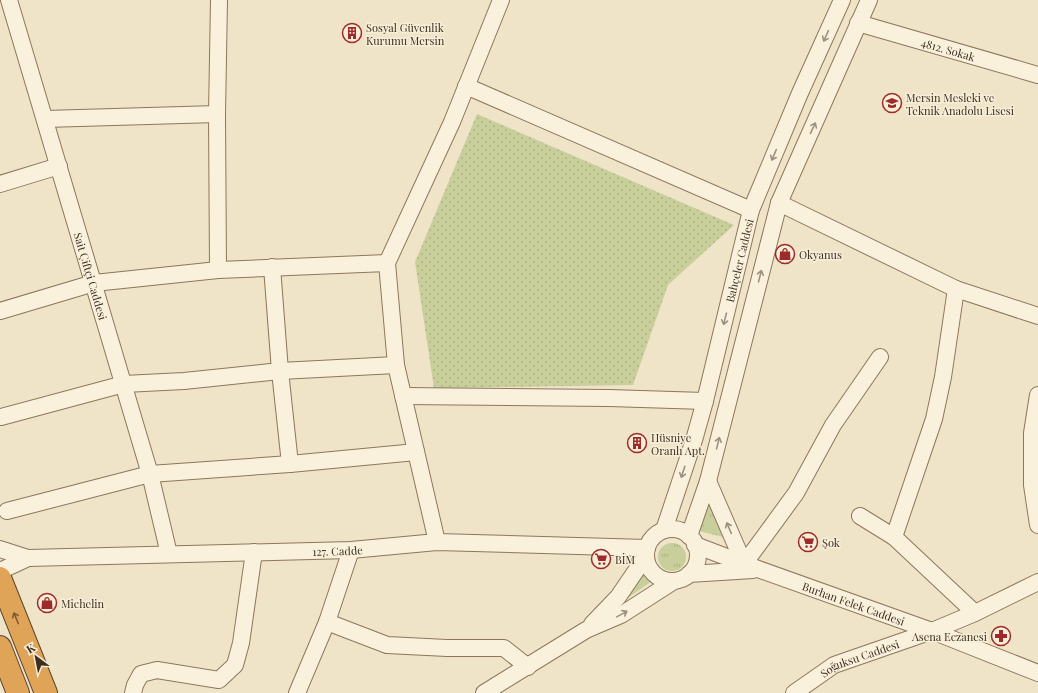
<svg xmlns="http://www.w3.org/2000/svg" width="1038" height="693" font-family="'Playfair Display',serif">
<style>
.grass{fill:url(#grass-tufts)}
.park{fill:url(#park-dots)}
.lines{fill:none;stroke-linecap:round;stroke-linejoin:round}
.minor-casing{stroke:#8d765c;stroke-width:18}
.highway-casing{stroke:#5b4430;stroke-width:24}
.minor{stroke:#faf1dc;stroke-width:16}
.highway{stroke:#e0a458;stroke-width:22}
.oneway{stroke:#9c907e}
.oneway2{stroke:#7e5d36}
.labels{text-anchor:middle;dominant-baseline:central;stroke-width:3;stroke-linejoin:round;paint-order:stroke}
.poi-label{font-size:11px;fill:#3d2e20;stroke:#f7eed8;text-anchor:start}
.street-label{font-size:11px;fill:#3d2e20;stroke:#f7eed8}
</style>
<defs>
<pattern id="grass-tufts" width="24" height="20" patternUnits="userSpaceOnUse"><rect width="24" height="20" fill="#c9cf9b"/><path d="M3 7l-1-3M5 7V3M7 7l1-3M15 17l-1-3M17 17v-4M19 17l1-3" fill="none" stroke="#aeb285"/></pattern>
<pattern id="park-dots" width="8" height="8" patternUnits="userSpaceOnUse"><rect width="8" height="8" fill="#c9cf9b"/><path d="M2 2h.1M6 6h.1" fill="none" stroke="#aeb285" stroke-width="1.8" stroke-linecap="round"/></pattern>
</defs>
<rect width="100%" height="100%" fill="#f0e4c8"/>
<g class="grass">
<path d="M710,500l17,38 -28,-7z"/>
<circle cx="672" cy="557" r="14"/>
<path d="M644,571l8,10 -37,26z"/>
</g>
<path class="park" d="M477,114l257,111 -66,60 -35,100 -199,3 -19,-126z"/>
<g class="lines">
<g class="minor-casing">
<g id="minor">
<path id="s1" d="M9,0l141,474 19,80"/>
<path id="s2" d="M858,23l180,52"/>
<path d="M466,86l285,124"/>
<path d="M45,119l172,-5"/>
<path d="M0,184l59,-18"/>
<path d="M779,203l177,86 82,27"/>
<path d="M272,267l8,104 10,93"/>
<path d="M218,270l-1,-156 2,-114"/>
<path d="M0,311l94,-28 124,-13 169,-7"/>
<path d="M1038,395l-6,38v52l6,40"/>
<path d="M403,396l206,2 96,3"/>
<path d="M1,417l123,-33 60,-3 96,-10 116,-6"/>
<path d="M708,481l36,83"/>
<path d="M7,511l143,-37 140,-10 126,-12"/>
<path d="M860,516l34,21 81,76"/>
<circle cx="672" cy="555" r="26"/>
<path id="s3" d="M664,530l30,-90 11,-39 46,-191 49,-117 42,-93"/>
<path d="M689,536l19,-55 71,-278 90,-203"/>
<path d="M894,537l40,-118 9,-42 13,-88"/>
<path d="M437,542l-41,-177 -9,-102 65,-141 49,-122"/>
<path id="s4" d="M695,545l63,24 174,62 106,42"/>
<path id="s5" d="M0,549l28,9 323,-8 86,-8 210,6"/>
<path d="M744,564l52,-71 37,-68 47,-68"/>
<path d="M0,571l28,-13"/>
<path d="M689,574l64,-4"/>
<path d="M327,622l60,23 60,3h57l24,19"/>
<path d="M592,624l26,-27 28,-41"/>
<path d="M133,693l2,-8 6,-11 16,-4 62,10 16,-15 6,-22 13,-91"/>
<path d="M297,693l30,-71 24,-72"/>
<path d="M484,693l102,-63 35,-15 53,-34"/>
<path id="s6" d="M794,693l40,-28 98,-34 43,-18 63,-31"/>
</g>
</g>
<g class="highway-casing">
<g id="highway">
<path d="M0,578l46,115"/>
<path d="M0,647l18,46"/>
</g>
</g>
<use href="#minor" class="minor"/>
<use href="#highway" class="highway"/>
</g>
<defs><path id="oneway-shaft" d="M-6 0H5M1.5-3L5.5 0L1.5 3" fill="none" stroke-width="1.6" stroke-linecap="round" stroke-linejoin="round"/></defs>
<g class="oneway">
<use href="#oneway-shaft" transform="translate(826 36) rotate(114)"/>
<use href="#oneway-shaft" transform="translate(813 128) rotate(-65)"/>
<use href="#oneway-shaft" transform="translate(774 155) rotate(113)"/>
<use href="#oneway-shaft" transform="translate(760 276) rotate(-76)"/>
<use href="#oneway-shaft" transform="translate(725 319) rotate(104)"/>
<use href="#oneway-shaft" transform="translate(718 443) rotate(-76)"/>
<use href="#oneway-shaft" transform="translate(683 472) rotate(108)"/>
<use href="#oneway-shaft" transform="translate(729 528) rotate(-113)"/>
<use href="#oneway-shaft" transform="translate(622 614) rotate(-29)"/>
</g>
<use class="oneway2" href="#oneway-shaft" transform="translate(16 618) rotate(-112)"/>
<defs>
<g id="building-ring" transform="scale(1)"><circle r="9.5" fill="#f7eed8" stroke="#9e2a2b" stroke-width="1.5"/><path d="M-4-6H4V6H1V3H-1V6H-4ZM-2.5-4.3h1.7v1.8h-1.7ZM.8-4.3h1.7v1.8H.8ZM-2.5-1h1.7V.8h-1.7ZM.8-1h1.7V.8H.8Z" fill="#9e2a2b"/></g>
<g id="school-ring" transform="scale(1)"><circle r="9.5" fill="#f7eed8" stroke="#9e2a2b" stroke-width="1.5"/><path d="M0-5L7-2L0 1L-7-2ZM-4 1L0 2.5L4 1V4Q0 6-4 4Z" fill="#9e2a2b"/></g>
<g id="shop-ring" transform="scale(1)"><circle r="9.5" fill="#f7eed8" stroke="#9e2a2b" stroke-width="1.5"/><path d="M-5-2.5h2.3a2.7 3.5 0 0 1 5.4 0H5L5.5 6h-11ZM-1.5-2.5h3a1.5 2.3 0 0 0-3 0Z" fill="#9e2a2b"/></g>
<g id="supermarket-ring" transform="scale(1)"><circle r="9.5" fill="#f7eed8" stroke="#9e2a2b" stroke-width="1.5"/><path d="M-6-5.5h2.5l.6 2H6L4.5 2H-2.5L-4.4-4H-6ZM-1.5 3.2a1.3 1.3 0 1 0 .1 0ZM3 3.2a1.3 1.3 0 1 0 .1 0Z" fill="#9e2a2b"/></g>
<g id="pharmacy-ring" transform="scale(1)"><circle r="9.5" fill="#f7eed8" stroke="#9e2a2b" stroke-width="1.5"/><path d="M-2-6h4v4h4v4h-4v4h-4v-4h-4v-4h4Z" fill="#9e2a2b"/></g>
</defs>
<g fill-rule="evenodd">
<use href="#building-ring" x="352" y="33"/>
<use href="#school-ring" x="892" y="103"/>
<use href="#shop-ring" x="785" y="254"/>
<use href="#building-ring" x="637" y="443"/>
<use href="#supermarket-ring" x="808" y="542"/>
<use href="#supermarket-ring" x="601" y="559"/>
<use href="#shop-ring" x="47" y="603"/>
<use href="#pharmacy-ring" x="1001" y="636"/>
</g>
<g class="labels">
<g class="poi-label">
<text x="366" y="27">Sosyal Güvenlik<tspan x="366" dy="13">Kurumu Mersin</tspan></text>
<text x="906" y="97">Mersin Mesleki ve<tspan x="906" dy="13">Teknik Anadolu Lisesi</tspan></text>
<text x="799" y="254">Okyanus</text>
<text x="651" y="437">Hüsniye<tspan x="651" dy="13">Oranlı Apt.</tspan></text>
<text x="822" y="542">Şok</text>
<text x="615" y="559">BİM</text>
<text x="61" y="603">Michelin</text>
<text x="987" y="636" text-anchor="end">Asena Eczanesi</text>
</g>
<g class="street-label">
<text stroke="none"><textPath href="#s2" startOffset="94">4812. Sokak</textPath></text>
<text stroke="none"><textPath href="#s3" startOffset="280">Bahçeler Caddesi</textPath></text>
<text stroke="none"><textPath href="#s1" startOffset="288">Sait Çiftçi Caddesi</textPath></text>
<text stroke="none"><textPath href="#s5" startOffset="339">127. Cadde</textPath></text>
<text stroke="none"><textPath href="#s4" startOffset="169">Burhan Felek Caddesi</textPath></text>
<text stroke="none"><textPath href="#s6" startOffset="75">Soğuksu Caddesi</textPath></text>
</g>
</g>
<g transform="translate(36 657) rotate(328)" stroke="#f7eed8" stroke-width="3" paint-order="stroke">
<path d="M0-3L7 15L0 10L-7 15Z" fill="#3d2e20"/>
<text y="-6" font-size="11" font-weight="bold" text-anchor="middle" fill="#3d2e20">K</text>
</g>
</svg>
